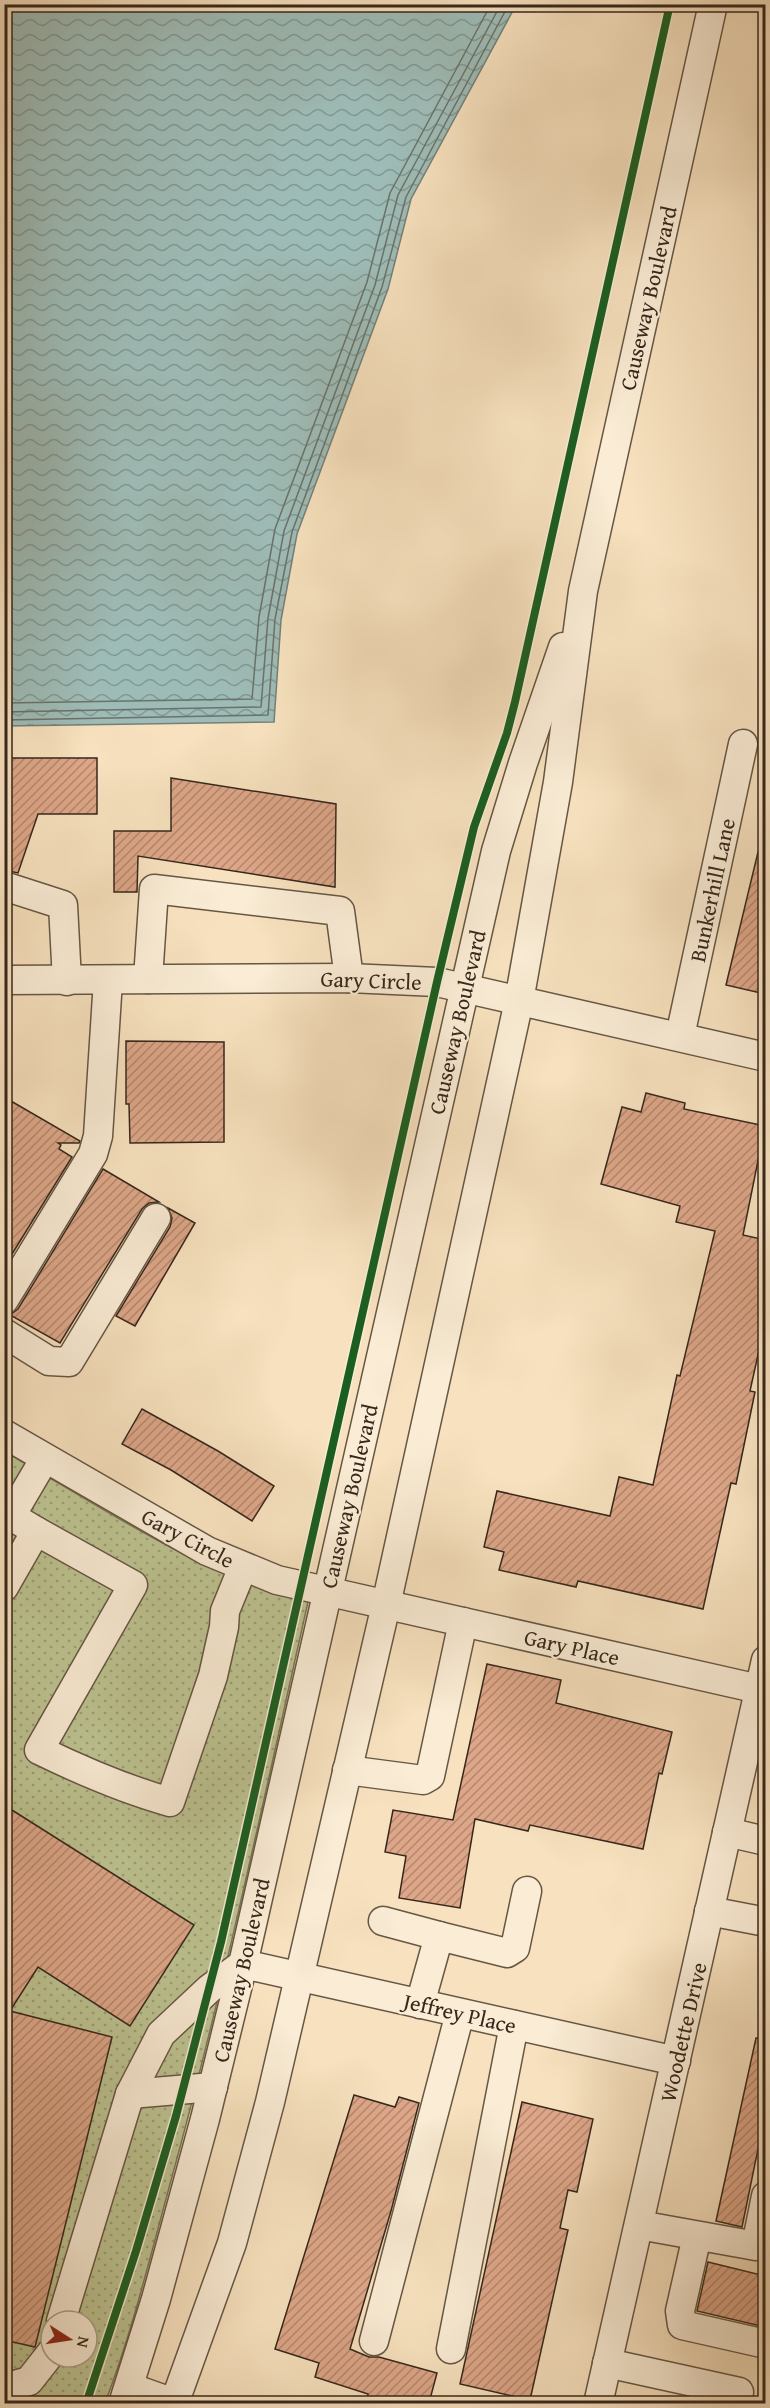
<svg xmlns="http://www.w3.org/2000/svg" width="770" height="2408" font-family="'Gentium Book Plus',serif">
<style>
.park{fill:url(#park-dots);stroke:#7a7556;stroke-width:1.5;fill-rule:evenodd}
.water{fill:url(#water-waves);stroke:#748079;stroke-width:1.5}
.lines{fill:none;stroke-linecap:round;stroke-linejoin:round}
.shore{stroke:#6a726a;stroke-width:1.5}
.building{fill:url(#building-hatch);stroke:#36271c;stroke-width:1.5}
.minor-casing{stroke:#665644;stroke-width:31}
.minor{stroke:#faecd5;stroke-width:28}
.cycleway-casing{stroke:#faecd5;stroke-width:11}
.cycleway{stroke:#1b5e20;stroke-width:8}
.labels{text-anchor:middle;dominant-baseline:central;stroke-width:4.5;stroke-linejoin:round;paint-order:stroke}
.street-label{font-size:22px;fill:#36271c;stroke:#faecd5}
</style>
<defs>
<pattern id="park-dots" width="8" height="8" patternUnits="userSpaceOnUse" patternTransform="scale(1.5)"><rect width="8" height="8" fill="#bdc391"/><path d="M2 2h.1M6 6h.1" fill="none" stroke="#9a9e76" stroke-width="1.8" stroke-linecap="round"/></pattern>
<pattern id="water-waves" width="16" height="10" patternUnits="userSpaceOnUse" patternTransform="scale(1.5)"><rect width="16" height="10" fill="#9ebcb7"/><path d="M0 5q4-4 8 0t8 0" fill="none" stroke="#829994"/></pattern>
<pattern id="building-hatch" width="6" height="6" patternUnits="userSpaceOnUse" patternTransform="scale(1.5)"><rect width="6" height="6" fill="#dda688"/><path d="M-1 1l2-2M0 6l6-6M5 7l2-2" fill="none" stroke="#b4876e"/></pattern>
</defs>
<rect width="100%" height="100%" fill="#f7e1be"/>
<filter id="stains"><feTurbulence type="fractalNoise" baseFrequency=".00333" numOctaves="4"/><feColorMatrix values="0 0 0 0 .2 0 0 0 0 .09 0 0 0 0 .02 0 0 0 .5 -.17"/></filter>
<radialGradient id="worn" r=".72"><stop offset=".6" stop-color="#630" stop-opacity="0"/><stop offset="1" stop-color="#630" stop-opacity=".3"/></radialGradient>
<path class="park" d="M4,1451c98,56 195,124 304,151 -43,192 -84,385 -136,575 -21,76 -39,153 -67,226h-100zM51,2321h36v36h-36z"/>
<path class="water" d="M4,5h512l-105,194 -23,90 -91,245 -16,86 -7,102 -269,4z"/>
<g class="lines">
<g class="shore">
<path d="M4,703l248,-4 7,-82 16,-88 92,-247 23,-89 101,-189"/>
<path d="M4,712l257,-5 7,-89 16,-87 91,-246 23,-90 103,-191"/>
<path d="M4,720l264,-5 7,-96 17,-87 90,-245 24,-90 103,-193"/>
</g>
</g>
<g class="building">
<path d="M4,758h93v56h-59l-20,59 -14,-3z"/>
<path d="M171,778l165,26 -1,83 -197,-31 -1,36h-23v-61h57z"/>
<path d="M758,852l7,1v141l-39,-9z"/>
<path d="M126,1041l98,1v100l-94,1 -1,-39h-3z"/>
<path d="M646,1093l39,10 -1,6 81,17 -22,109 22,5v83l-15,68 5,1 -19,92 -5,-1 -28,126 -125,-28 -2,6 -77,-17 5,-18 -20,-5 13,-56 113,25 9,-39 34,8 24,-110 3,1 35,-145 -39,-9 4,-16 -79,-22 21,-77 19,5z"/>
<path d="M4,1097l76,44 -1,2h-21l3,2 -2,4 13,8 -68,110z"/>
<path d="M103,1169l56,33 -10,1 -7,6 -82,134 -50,-28 8,-6z"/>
<path d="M168,1208l27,15 -60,103 -19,-10 54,-89 2,-9z"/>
<path d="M142,1409l76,42 56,35 -22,35 -81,-51 -49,-26z"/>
<path d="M487,1664l74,16 -5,23 116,29 -10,42 -3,-1 -16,76 -113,-24 -2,6 -53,-12 -15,89 -61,-10 7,-42 -21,-4 8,-42 60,10z"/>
<path d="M4,1805l190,120 -64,101 -92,-59 -28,44 102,26 -77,310 -31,-7z"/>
<path d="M756,2038l9,1v76l-23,112 -26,-6z"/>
<path d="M354,2095l41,12 4,-10 20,6 -28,108 -41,138 19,8h10l58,16 -8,30h-63l2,-9 -53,-17 4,-14 -44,-14z"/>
<path d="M522,2102l71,17 -16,73 -9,-2 -8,38 8,2 -38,170 -70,-16z"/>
<path d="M708,2262l57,14v51l-68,-16z"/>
</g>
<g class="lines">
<g class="minor-casing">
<g id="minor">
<path d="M4,886l59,19 4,76"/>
<path d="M148,979l6,-90 186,22 9,67"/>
<path d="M4,980l345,-2 88,4 329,75"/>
<path d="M680,1036l63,-292"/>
<path d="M4,1300l89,-146 5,-18 10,-156"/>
<path d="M4,1333l45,28 20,1 87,-144"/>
<path d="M4,1434l203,117 70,29 482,109"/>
<path d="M36,1531l-25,-15 34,-58"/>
<path d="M4,1587l32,-56 97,54 -94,165c43,21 85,39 131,52l43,-126 11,-49 1,-16 18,-44"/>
<path d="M347,1770l76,10 7,-4 33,-154"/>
<path d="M727,1832l39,9"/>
<path d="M709,1911l57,11"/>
<path d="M383,1921l56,15"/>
<path d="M420,2004l19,-68 68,17 8,-5 12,-57"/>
<path d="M130,2094l83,-7"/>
<path d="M639,2225l117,21 10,-50"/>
<path d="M697,2236l-17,75 2,14 84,19"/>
<path d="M61,2321l69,-227 31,-60 48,-45 34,-25 433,97"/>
<path d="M374,2341l86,-328"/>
<path d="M451,2349l63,-324"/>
<path d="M607,2363l132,29 -3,12"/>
<path d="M129,2387l48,17"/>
<path d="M4,2388l25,-7 22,-28"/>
<path d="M123,2404l33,-105 49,-180 38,-155 253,-1113 27,-88 40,-116"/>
<path d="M174,2404l58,-161 38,-141 116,-497 133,-604 39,-219 25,-191 130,-587"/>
<path d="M598,2404l168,-744"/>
</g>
</g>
<use href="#minor" class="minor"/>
<g class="cycleway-casing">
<path id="cycleway" d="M86,2404l50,-153 40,-135 45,-174 216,-960 37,-155 33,-94 8,-31 155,-698"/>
</g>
<use href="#cycleway" class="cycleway"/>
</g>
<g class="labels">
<g class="street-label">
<text transform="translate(648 298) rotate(-77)">Causeway Boulevard</text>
<text transform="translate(712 890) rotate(-78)">Bunkerhill Lane</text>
<text transform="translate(371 980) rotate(2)">Gary Circle</text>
<text transform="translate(457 1022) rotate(-77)">Causeway Boulevard</text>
<text transform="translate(349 1496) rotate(-77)">Causeway Boulevard</text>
<text transform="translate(188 1538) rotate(28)">Gary Circle</text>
<text transform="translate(572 1647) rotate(13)">Gary Place</text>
<text transform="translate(241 1970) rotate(-77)">Causeway Boulevard</text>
<text transform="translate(460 2013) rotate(13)">Jeffrey Place</text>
<text transform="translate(683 2032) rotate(-77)">Woodette Drive</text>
</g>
</g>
<rect width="770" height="2408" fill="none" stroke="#f7e1be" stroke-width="24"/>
<rect x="6" y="6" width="758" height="2396" fill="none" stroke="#36271c" stroke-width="3"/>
<rect x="12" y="12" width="746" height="2384" fill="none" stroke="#36271c" stroke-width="1.5"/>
<g transform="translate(69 2339) rotate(102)"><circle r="28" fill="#faecd5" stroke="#ac9d8b" stroke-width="1.5"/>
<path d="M0-4.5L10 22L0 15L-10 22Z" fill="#8f2418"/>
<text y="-9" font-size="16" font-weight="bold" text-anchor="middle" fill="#36271c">N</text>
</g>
<rect width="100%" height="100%" filter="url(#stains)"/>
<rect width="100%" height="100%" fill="url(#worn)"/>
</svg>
